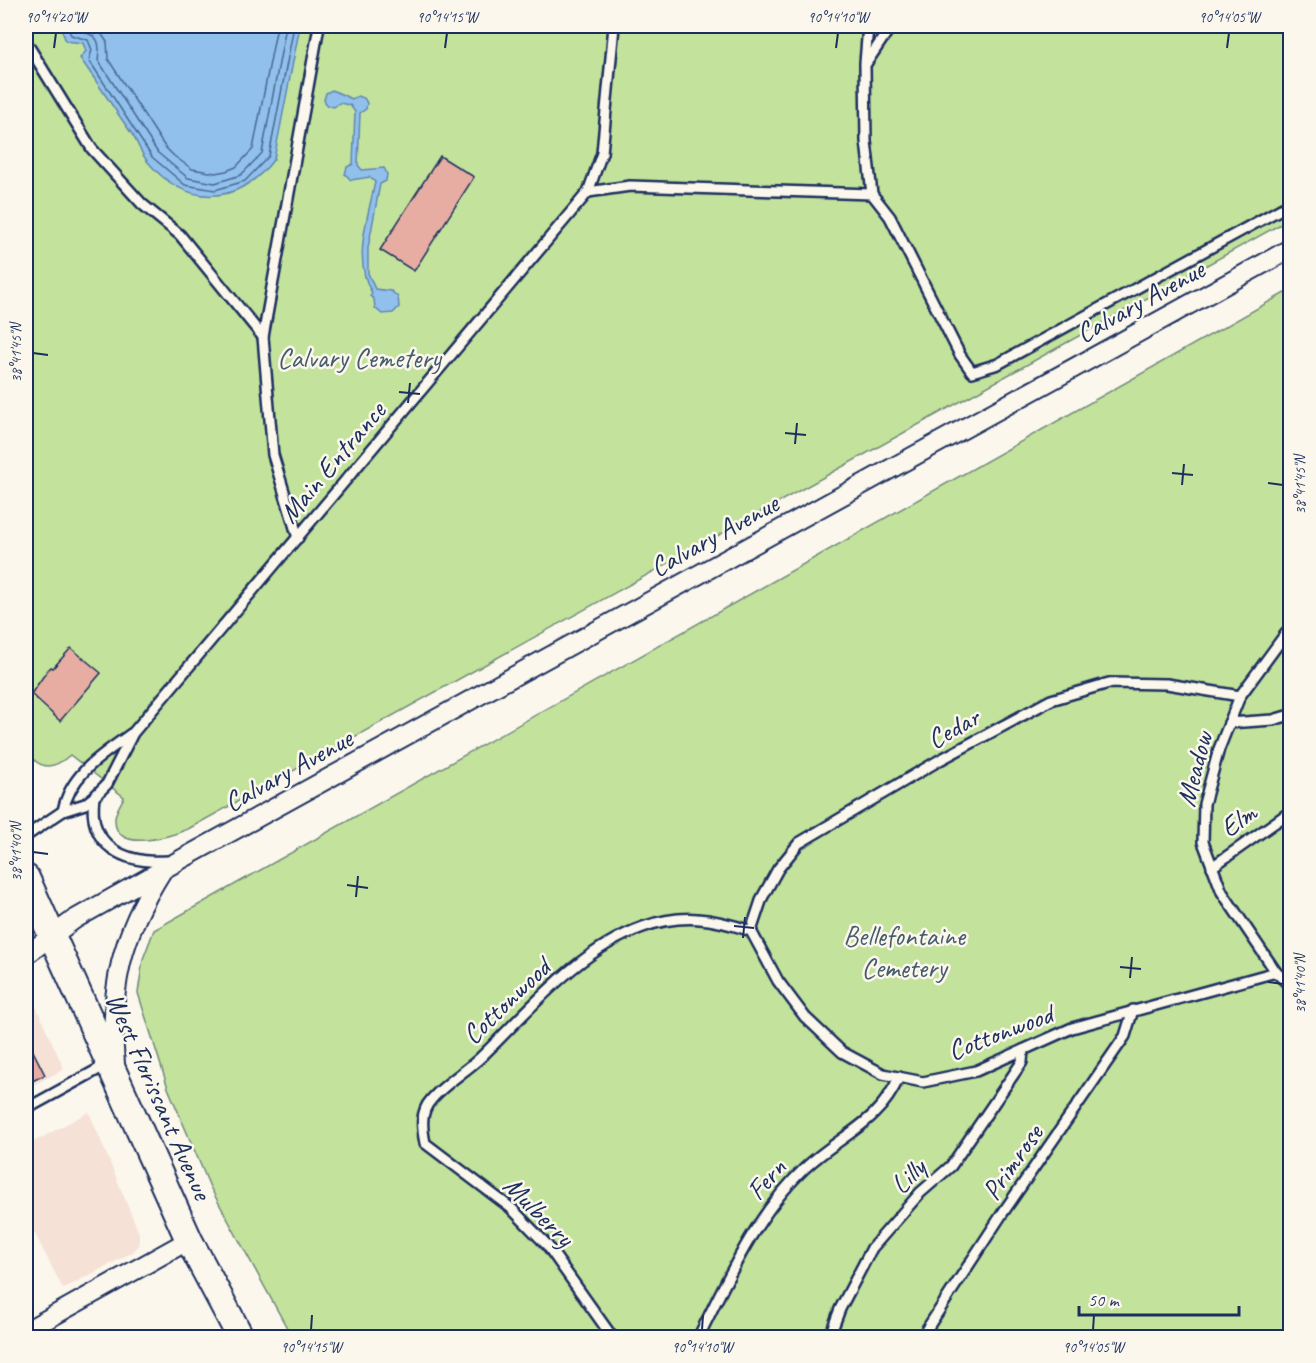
<svg xmlns="http://www.w3.org/2000/svg" width="1316" height="1363" font-family="Caveat,sans-serif">
<style>
.built{fill:#f5e1d6}
.green{fill:#c3e29b;stroke:#6f887c;stroke-width:1.5}
.water{fill:#90c0eb;stroke:#6186b3;stroke-width:1.5}
.lines{fill:none;stroke-linecap:round;stroke-linejoin:round}
.shore{stroke:#4a6996;stroke-width:1.5}
.building{fill:#e7ada2;stroke:#1b2f5e;stroke-width:1.5}
.service-casing{stroke:#1b2f5e;stroke-width:14}
.minor-casing{stroke:#1b2f5e;stroke-width:22}
.secondary-casing{stroke:#1b2f5e;stroke-width:30}
.service{stroke:#fbf7ec;stroke-width:9}
.minor{stroke:#fbf7ec;stroke-width:18}
.secondary{stroke:#fbf7ec;stroke-width:26}
.ticks{fill:none;stroke:#1b2f5e;stroke-width:2}
.labels{text-anchor:middle;dominant-baseline:central;stroke-width:5;stroke-linejoin:round;paint-order:stroke}
.street-label{font-size:28px;fill:#1b2f5e;stroke:#fbf7ec}
.park-label{font-size:28px;fill:#455c6d;stroke:#fbf7ec}
.neatline{fill:none;stroke:#1b2f5e;stroke-width:2}
.ticks-label{font-size:15px;text-anchor:middle;fill:#1b2f5e}
</style>
<rect width="100%" height="100%" fill="#fbf7ec"/>
<filter id="ink" filterUnits="userSpaceOnUse"><feTurbulence type="fractalNoise" baseFrequency=".0167" numOctaves="2"/><feDisplacementMap in="SourceGraphic" scale="12" xChannelSelector="R" yChannelSelector="G"/><feConvolveMatrix kernelMatrix="1 2 1 2 8 2 1 2 1" color-interpolation-filters="sRGB"/></filter>
<g filter="url(#ink)">
<g class="built">
<path d="M26,984l38,85 -38,20z"/>
<path d="M89,1112l50,121v12l-6,7 -70,37 -37,-73v-70z"/>
</g>
<g class="green">
<path d="M26,26h1264v193l-1102,610c-17,7 -74,26 -73,-10 0,-8 6,-15 9,-22l-54,-42c-18,16 -33,15 -44,-7z"/>
<path d="M1290,290v1047h-998l-82,-150 -42,-99 -30,-95 5,-34 11,-29z"/>
</g>
<g class="water">
<path d="M60,26h240l-26,133c-35,47 -88,49 -126,3 -7,-8 -10,-19 -16,-28 -18,-25 -34,-51 -52,-76l6,-7 -3,-8 -17,-2z"/>
<path d="M332,90l20,9 6,-3 6,2 3,5 -1,6 -6,4 -2,52 4,5 22,-2 3,6 -1,7 -6,3 -12,64v25l7,16 16,2 7,6 1,10 -6,6 -11,1 -7,-6 -1,-9 -4,-3 2,-3c-20,-33 -4,-75 3,-111l-5,-5 -19,3 -6,-6 2,-7 6,-3 2,-52 -5,-7 -11,-2 -5,4 -7,-2 -3,-5 2,-7z"/>
</g>
<g class="lines">
<g class="shore">
<path d="M67,26l4,9 17,5 4,10 -3,10 63,97 33,28 30,5 30,-9 24,-25 25,-130"/>
<path d="M75,26c12,12 28,3 23,34l60,93 30,25 27,5 26,-8 21,-22 24,-127"/>
<path d="M96,26l11,16 1,17 57,88 9,9 18,13 23,4 11,-2 10,-4 17,-18 24,-123"/>
</g>
</g>
<g class="building">
<path d="M440,156l34,21 -60,94 -34,-21z"/>
<path d="M71,648l30,25 -41,48 -29,-27 16,-23 4,-4 2,1z"/>
<path d="M26,1037l19,38 -19,9z"/>
</g>
<g class="lines">
<g class="service-casing">
<g id="service">
<path d="M891,26l-26,39 1,76 6,53 18,23 70,138 12,17 26,-8 292,-160"/>
<path d="M26,42l66,107 50,55 38,31 83,102"/>
<path d="M865,63l3,-37"/>
<path d="M588,192l42,-6 242,8"/>
<path d="M298,538l-25,-83 -10,-118 56,-311"/>
<path d="M1290,628l-50,68 -21,53 -15,55 -1,38 19,50 54,80 14,14"/>
<path d="M1229,723l44,-3 17,-5"/>
<path d="M94,797c-7,50 31,67 74,64"/>
<path d="M63,811c7,-37 39,-56 68,-77"/>
<path d="M26,836l37,-25 22,-7 9,-7 13,-13 26,-51 455,-541 14,-39 12,-127"/>
<path d="M1212,867l78,-55"/>
<path d="M751,931l11,-33 16,-29 21,-26 139,-82 113,-61 58,-17 58,1 73,12"/>
<path d="M26,1109l82,-45"/>
<path d="M1290,1169v1"/>
<path d="M613,1338l-66,-93 -36,-37 -86,-65c-3,-15 -5,-31 6,-43 13,-16 34,-28 49,-42 50,-48 96,-107 163,-131 39,-14 70,-9 108,4l27,50 27,36 37,35 41,22 40,8 53,-11 96,-43 204,-56"/>
<path d="M698,1338c30,-60 58,-124 107,-170 35,-33 74,-44 94,-91"/>
<path d="M829,1338l11,-29 32,-61 48,-55 31,-27 71,-104 1,-12"/>
<path d="M921,1338l81,-124 123,-178 8,-26"/>
</g>
</g>
<g class="minor-casing">
<g id="minor">
<path d="M26,955l49,-36 105,-59 1110,-611"/>
<path d="M115,1064c-6,-76 6,-128 47,-193"/>
<path d="M26,1331l163,-91"/>
</g>
</g>
<g class="secondary-casing">
<path id="secondary" d="M26,878l163,362 52,98"/>
</g>
<use href="#service" class="service"/>
<use href="#minor" class="minor"/>
<use href="#secondary" class="secondary"/>
</g>
</g>
<path class="ticks" d="M54,48l2,-15M445,48l2,-15M836,48l2,-15M1227,48l2,-15M33,353l15,2M399,392l21,2M408,403l2,-20M785,433l21,2M795,444l2,-21M1172,473l21,2M1268,483l15,2M1182,485l2,-21M33,852l15,2M347,885l21,3M356,897l2,-21M734,926l20,2M743,938l2,-21M1120,967l21,2M1130,978l2,-21M1268,982l15,2M311,1330l1,-15M702,1330l1,-15M1093,1330l1,-15"/>
<g class="labels">
<g class="street-label">
<text transform="translate(1140 301) rotate(-29)">Calvary Avenue</text>
<text transform="translate(332 462) rotate(-50)">Main Entrance</text>
<text transform="translate(714 535) rotate(-29)">Calvary Avenue</text>
<text transform="translate(953 728) rotate(-29)">Cedar</text>
<text transform="translate(1194 769) rotate(-76)">Meadow</text>
<text transform="translate(288 770) rotate(-29)">Calvary Avenue</text>
<text transform="translate(1238 820) rotate(-35)">Elm</text>
<text transform="translate(506 1001) rotate(-44)">Cottonwood</text>
<text transform="translate(1000 1032) rotate(-21)">Cottonwood</text>
<text transform="translate(159 1096) rotate(66)">West Florissant Avenue</text>
<text transform="translate(1012 1162) rotate(-55)">Primrose</text>
<text transform="translate(908 1176) rotate(-45)">Lilly</text>
<text transform="translate(766 1179) rotate(-49)">Fern</text>
<text transform="translate(539 1211) rotate(45)">Mulberry</text>
</g>
<g class="park-label">
<text x="359" y="357">Calvary Cemetery</text>
<text x="904" y="935">Bellefontaine<tspan x="904" dy="32">Cemetery</tspan></text>
</g>
</g>
<rect width="1316" height="1363" fill="none" stroke="#fbf7ec" stroke-width="66"/>
<path d="M1079 1306v9h160v-9" fill="none" stroke="#1b2f5e" stroke-width="3"/>
<text x="1088" y="1306" font-size="18" fill="#1b2f5e" stroke="#fbf7ec" stroke-width="4.5" paint-order="stroke">50 m</text>
<rect x="33" y="33" width="1250" height="1297" class="neatline"/>
<g class="ticks-label">
<text x="56" y="22">90°14'20"W</text>
<text x="447" y="22">90°14'15"W</text>
<text x="838" y="22">90°14'10"W</text>
<text x="1229" y="22">90°14'05"W</text>
<text transform="translate(16 353) rotate(-90)" y="5">38°41'45"N</text>
<text transform="translate(1300 485) rotate(-90)" y="5">38°41'45"N</text>
<text transform="translate(16 852) rotate(-90)" y="5">38°41'40"N</text>
<text transform="translate(1300 984) rotate(-90)" y="5">38°41'40"N</text>
<text x="311" y="1352">90°14'15"W</text>
<text x="702" y="1352">90°14'10"W</text>
<text x="1093" y="1352">90°14'05"W</text>
</g>
</svg>
